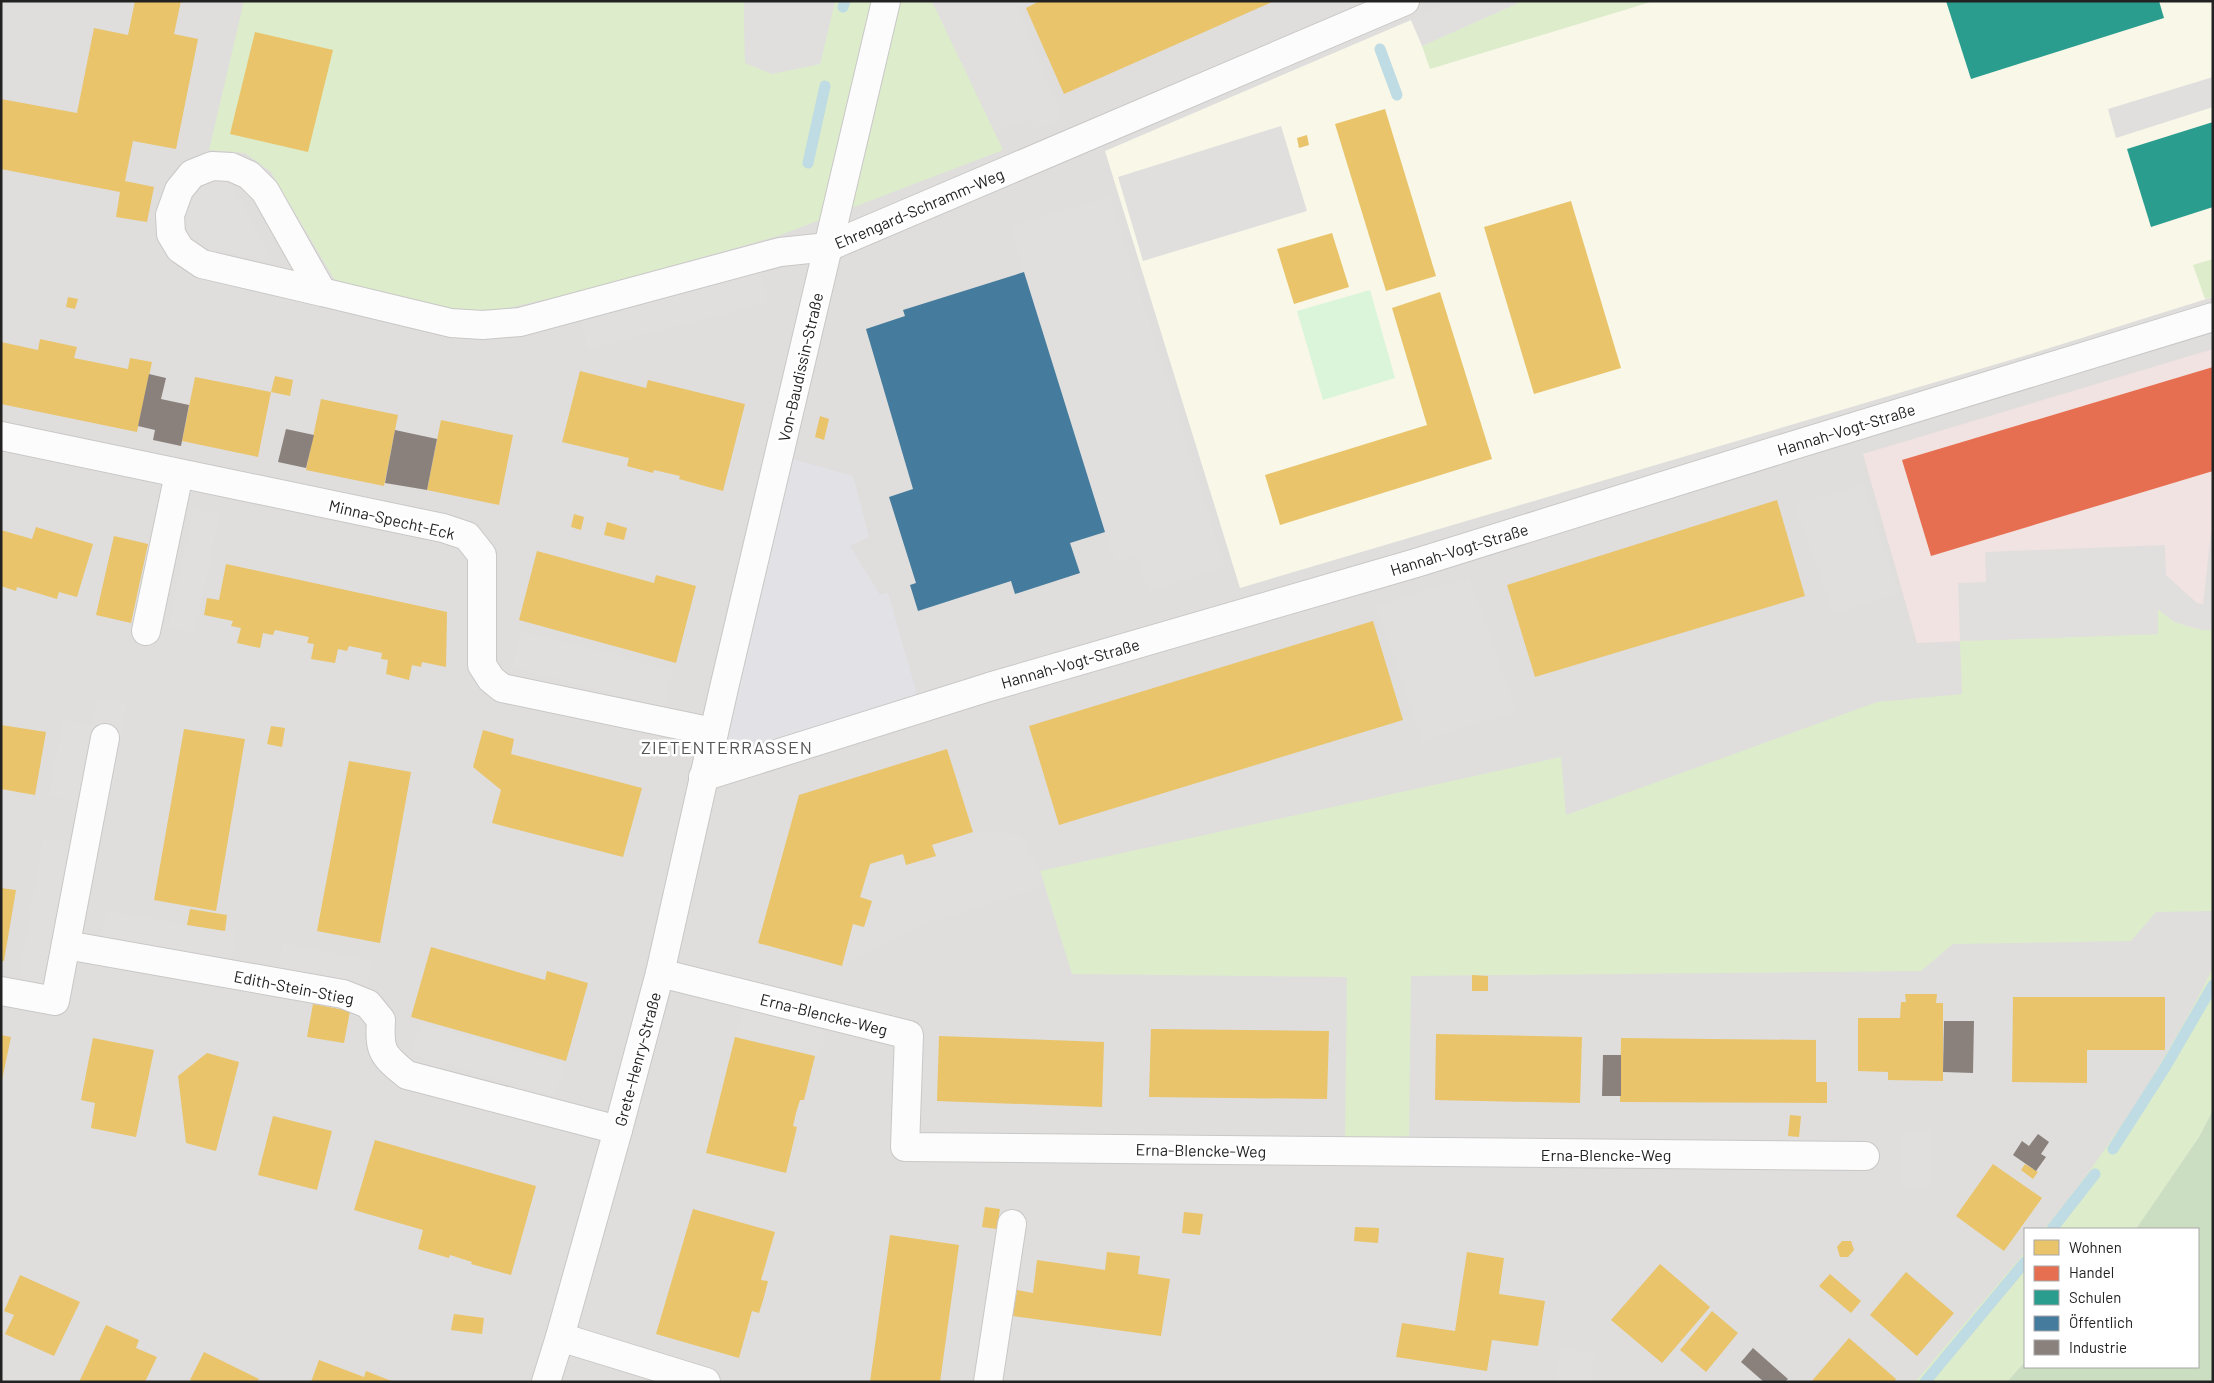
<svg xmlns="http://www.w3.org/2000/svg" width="2214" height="1383" font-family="Barlow,sans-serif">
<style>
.residential{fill:#dfdedc}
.commercial{fill:#f1e3e1}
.education{fill:#f8f7e8}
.grass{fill:#ddeccb}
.forest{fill:#cbdec1}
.park{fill:#daf5da}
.parking{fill:#e0dfde}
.plaza{fill:#e2e1e5}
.homes{fill:#e9c46a}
.shops{fill:#e76f51}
.schools{fill:#2a9d8f}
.public{fill:#457b9d}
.industry{fill:#8a817c}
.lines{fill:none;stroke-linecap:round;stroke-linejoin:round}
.stream{stroke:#bfdbe3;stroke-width:11}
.minor-casing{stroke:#c9c8c7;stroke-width:30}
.minor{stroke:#fdfcfc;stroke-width:28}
.labels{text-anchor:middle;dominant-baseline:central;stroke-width:5;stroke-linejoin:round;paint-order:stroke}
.street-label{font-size:16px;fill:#222;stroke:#fff}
.neighbourhood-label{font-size:18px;letter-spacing:1px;fill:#555;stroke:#fff}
</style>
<rect width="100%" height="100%" fill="#f0eeeb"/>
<path class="residential" d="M1,1h2212v1109l-77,119h-111v133l-18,20h-2006z"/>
<path class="commercial" d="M2213,349v281l-296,13 -54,-189z"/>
<path class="education" d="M1523,1h690v296l-189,59 -784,232 -135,-437 306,-131 12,26z"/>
<g class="grass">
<path d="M244,1h500l1,62 75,1 15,-63h97l71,149 -225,86 -200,56 -70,16 -45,4 -109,-23 -20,-10 -63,-107 -26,-19 -36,-3z"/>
<path d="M1523,1h131l-224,68 -8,-23z"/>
<path d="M2213,259v38l-8,2 -12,-34z"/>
<path d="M2158,609c17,14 32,21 55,21v281l-57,1 -25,29 -178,3 -32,27 -510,5 -2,160 -64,2 2,-161 -275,-3 -32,-103 521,-114 5,58 311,-113 85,-8 -2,-53 198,-7z"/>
<path d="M2213,967v143l-14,27 -63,92h-92c44,-52 83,-110 118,-168 18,-31 36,-61 51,-94z"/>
<path d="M2025,1252v110l-18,20h-92z"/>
</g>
<path class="forest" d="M2213,1110v272h-206l18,-20v5h173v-138h-62l63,-92z"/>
<path class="park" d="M1370,290l25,88 -72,22 -26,-89z"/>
<g class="parking">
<path d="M744,1h91l-15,63 -48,10 -27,-11z"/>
<path d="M932,1h93l1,3 -8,4 44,109 -26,13 -6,-12 -35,14z"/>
<path d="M1454,1h69l-101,45 -11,-26z"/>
<path d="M2213,77v30l-97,31 -8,-29z"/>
<path d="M1281,126l26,85 -164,50 -25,-84z"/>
<path d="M215,181l13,1 46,78 -5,2 -59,-12 -13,-6 -8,-11 -4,-13 6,-21 14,-15z"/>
<path d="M1110,196l115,370 -77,25 -11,-36 -22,7 -105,-335z"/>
<path d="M761,272l7,30 -180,47 -7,-30z"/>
<path d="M1864,485l35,108 -66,21 -39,-110z"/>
<path d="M193,508l27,6 -25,119 -27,-5z"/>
<path d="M2211,533h2v97h-10l-29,-8 -16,-13v25l-198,7 -2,-58 28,-1 -1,-30 180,-7 1,30 31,28 6,1z"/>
<path d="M1469,577l48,134 -95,30 -46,-134z"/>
<path d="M521,631l152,39 -9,37 -152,-40z"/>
<path d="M98,699l29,5 -18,102 -60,-10 13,-76 30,5z"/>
<path d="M973,832l46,2 21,36 5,16 -126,39 -77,41 11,-42 19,-23 -12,-4 10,-33 33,-10 4,11 28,-9 -3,-11z"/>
<path d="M43,837l28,5 -25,145 -28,-5z"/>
<path d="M106,911l130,22 -5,27 -130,-21z"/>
<path d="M283,943l89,18 -4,25 -91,-18z"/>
<path d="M742,1005l85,22 -7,30 -85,-20z"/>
<path d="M421,1022l144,43 -10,31 -144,-43z"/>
<path d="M1903,1131h30l-1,56h-29z"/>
<path d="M1561,1348l33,6 -4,28h-35z"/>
</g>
<path class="plaza" d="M779,455l74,21 16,61 -19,9 30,49 8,-2 33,115 -218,69z"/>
<g class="homes">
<path d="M135,1h46l-7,33 24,5 -22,110 -43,-8 -8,40 29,6 -7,35 -31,-5 4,-25 -119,-23v-70l76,14 17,-85 34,7z"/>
<path d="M1040,1h234l-210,93 -38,-86z"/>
<path d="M255,32l78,18 -25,102 -78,-18z"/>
<path d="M1385,109l51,167 -50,15 -51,-167z"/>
<path d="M1307,135l2,10 -10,3 -2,-10z"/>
<path d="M1571,201l50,167 -87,26 -50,-167z"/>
<path d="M1332,233l17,54 -55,17 -17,-55z"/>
<path d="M1440,292l52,167 -212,66 -15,-50 162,-50 -35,-117z"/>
<path d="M68,297l10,2 -3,10 -9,-2z"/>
<path d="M40,339l37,8 -3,11 54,11 2,-11 22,4 -15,70 -136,-28v-62l37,8z"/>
<path d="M580,371l66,17 2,-8 97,24 -22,87 -44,-12 1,-3 -26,-6 -1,3 -26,-7 2,-8 -67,-16z"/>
<path d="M275,376l18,4 -3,16 -19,-4z"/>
<path d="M195,377l76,15 -13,65 -76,-16z"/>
<path d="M321,399l77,16 -14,71 -78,-16z"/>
<path d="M820,416l9,3 -5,21 -9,-3z"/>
<path d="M441,420l72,15 -14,70 -72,-15z"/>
<path d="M1777,500l28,96 -270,81 -28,-92z"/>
<path d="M574,514l10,3 -3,13 -10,-3z"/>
<path d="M607,522l20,6 -3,12 -20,-5z"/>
<path d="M36,527l57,17 -16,53 -18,-5 -2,7 -40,-12 -1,4 -15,-5v-56l31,9z"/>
<path d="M114,536l34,8 -17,79 -35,-8z"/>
<path d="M537,551l117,32 2,-8 40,11 -20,77 -157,-43z"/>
<path d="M226,564l221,48 -1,55 -24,-5 -1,5 -9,-2 -3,15 -23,-6 2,-14 -7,-1 1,-6 -33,-7 -2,5 -9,-2 -3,14 -24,-4 3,-15 -7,-1 2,-6 -34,-7 -2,5 -10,-2 -3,15 -23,-5 4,-15 -10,-2 2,-5 -29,-6 3,-17 12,2z"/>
<path d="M1373,621l30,99 -344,105 -30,-99z"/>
<path d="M1,725l45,7 -11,63 -34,-6z"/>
<path d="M271,726l14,2 -3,19 -15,-3z"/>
<path d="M184,729l61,10 -29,172 -62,-11z"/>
<path d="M483,730l31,9 -3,15 131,34 -19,69 -131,-34 9,-33 -28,-23z"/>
<path d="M947,749l26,83 -41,13 4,11 -30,9 -3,-11 -33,10 -10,33 12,4 -8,26 -11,-3 -11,42 -84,-23 41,-148z"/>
<path d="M349,761l62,11 -31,171 -63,-12z"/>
<path d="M1,888l15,2 -12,71h-3z"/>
<path d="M190,909l37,6 -2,16 -38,-6z"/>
<path d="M431,947l114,33 2,-9 41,12 -22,78 -155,-44z"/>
<path d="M1472,975l16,1v15h-16z"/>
<path d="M1905,994h32l-1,9h7v78l-55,-1v-8l-30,-1v-53h42l1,-16h5z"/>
<path d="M2013,997h152v53h-78v33l-75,-1z"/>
<path d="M313,1004l37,7 -6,32 -37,-6z"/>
<path d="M1151,1029l178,2 -2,68 -178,-2z"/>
<path d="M1436,1034l146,3 -2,66 -145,-3z"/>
<path d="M1,1035l10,2 -9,43h-1z"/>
<path d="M939,1036l165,6 -2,65 -165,-6z"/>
<path d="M735,1037l80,19 -11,44h-4l-4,13 -3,13 4,1 -11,46 -80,-20z"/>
<path d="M93,1038l61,12 -18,87 -45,-9 4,-25 -14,-3z"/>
<path d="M1621,1038l195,2v42h11v21l-207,-1z"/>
<path d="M207,1053l32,9 -23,89 -30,-8 -8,-67z"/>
<path d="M1790,1115l11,1 -2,21 -11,-1z"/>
<path d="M273,1116l59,15 -15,59 -59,-15z"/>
<path d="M375,1140l161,46 -25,89 -40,-11 1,-2 -22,-7 -1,3 -31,-9 5,-19 -69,-20z"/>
<path d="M1993,1164l49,34 -38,53 -48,-35z"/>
<path d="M2025,1164l13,8 -5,7 -12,-9z"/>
<path d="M985,1207l15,2 -3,20 -15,-2z"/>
<path d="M693,1209l82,23 -14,48 7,1 -4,16 -5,16 -7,-2 -13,47 -83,-24z"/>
<path d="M1184,1212l19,2 -3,21 -18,-2z"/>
<path d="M1355,1227l24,1 -1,15 -24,-2z"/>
<path d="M890,1235l69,10 -19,137h-70z"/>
<path d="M1842,1241h9l3,9 -6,7h-8l-3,-10z"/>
<path d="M1107,1252l33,4 -2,18 32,5 -9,57 -148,-20 4,-26 16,3 4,-33 68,10z"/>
<path d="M1467,1252l37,6 -5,36 46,7 -7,45 -46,-6 -5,31 -91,-14 6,-34 53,8z"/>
<path d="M1660,1264l50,43 -48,56 -51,-43z"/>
<path d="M1906,1272l48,41 -37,43 -47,-41z"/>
<path d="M1830,1274l31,27 -10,12 -32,-27z"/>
<path d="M20,1275l60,27 -26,54 -49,-22 9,-19 -10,-4z"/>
<path d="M1712,1311l26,22 -32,39 -26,-22z"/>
<path d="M454,1314l30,4 -2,16 -31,-4z"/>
<path d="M106,1325l33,15 -3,8 21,9 -12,25h-66z"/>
<path d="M1849,1338l47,41 -2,3h-83z"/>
<path d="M204,1352l55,27 -2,3h-63l-4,-2z"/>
<path d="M319,1360l45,17 2,-6 28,11h-83z"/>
</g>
<path class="shops" d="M2213,367v104l-282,85 -29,-96z"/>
<g class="schools">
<path d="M1946,1h213l5,17 -193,61z"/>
<path d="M2213,122v85l-62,20 -24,-78z"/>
</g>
<path class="public" d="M1024,272l81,260 -35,11 10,30 -65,21 -4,-13 -93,30 -8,-26 6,-2 -27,-86 24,-8 -47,-160 39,-13 -2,-6z"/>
<g class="industry">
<path d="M149,374l17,4 -5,21 28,6 -8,41 -28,-6 2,-10 -17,-4z"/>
<path d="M286,429l28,6 -8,33 -28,-6z"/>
<path d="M395,430l42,9 -10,51 -42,-7z"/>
<path d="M1944,1021h30l-1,52 -30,-1z"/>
<path d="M1603,1055h18v41h-19z"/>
<path d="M2038,1134l11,8 -8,12 5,3 -10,14 -23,-16 9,-14 7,5z"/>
<path d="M1753,1348l35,31 -3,3h-21l-23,-20z"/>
</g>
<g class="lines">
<g class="stream">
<path d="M843,7l2,-6"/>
<path d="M1380,49l17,46"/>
<path d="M808,163l17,-77"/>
<path d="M2113,1149l53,-83 47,-81"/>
<path d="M2052,1229l43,-55"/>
<path d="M1925,1382l100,-120"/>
</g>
<g class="minor-casing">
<g id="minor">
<path d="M322,292l-120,-28 -22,-15 -9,-15 -1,-19 9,-25 13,-16 20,-8 19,1 18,8 16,16 57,101 129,31 32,2 37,-3 260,-70 48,-5 577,-246"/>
<path d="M1,436l442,92 24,8 15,19v110l9,14 11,9 211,44"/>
<path d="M146,631l33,-157"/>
<path d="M703,777l286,-90 427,-124 375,-117 422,-129"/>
<path d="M66,945l277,49 25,10 13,16c-2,31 1,35 26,55l211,55"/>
<path d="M660,973l249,62 -4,112 960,9"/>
<path d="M1,991l54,10 50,-263"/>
<path d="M560,1337l146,45"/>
<path d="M546,1382l14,-45 58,-207 42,-157 64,-285 162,-687"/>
<path d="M988,1382l24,-158"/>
</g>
</g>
<use href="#minor" class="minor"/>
</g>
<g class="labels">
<g class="street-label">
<text transform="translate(919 208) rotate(-23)">Ehrengard-Schramm-Weg</text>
<text transform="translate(800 367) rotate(-77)">Von-Baudissin-Straße</text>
<text transform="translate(1846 429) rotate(-17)">Hannah-Vogt-Straße</text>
<text transform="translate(392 519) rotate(13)">Minna-Specht-Eck</text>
<text transform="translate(1459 549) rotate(-17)">Hannah-Vogt-Straße</text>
<text transform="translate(1070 663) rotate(-16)">Hannah-Vogt-Straße</text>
<text transform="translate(294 987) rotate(11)">Edith-Stein-Stieg</text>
<text transform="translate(824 1014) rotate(14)">Erna-Blencke-Weg</text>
<text transform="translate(637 1059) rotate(-75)">Grete-Henry-Straße</text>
<text transform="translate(1201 1150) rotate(1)">Erna-Blencke-Weg</text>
<text x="1606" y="1154">Erna-Blencke-Weg</text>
</g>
<g class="neighbourhood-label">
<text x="727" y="747">ZIETENTERRASSEN</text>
</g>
</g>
<rect width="2214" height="1383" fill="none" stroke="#222222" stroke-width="5"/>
<rect x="2024" y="1228" width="175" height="140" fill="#ffffff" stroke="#a7a7a7"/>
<rect x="2034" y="1240" width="25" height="15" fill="#e9c46a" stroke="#a7a7a7"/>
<text x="2069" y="1253" font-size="15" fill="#222222">Wohnen</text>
<rect x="2034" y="1266" width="25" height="15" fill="#e76f51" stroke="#a7a7a7"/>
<text x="2069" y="1278" font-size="15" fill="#222222">Handel</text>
<rect x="2034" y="1290" width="25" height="15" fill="#2a9d8f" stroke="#a7a7a7"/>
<text x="2069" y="1303" font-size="15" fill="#222222">Schulen</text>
<rect x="2034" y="1316" width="25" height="15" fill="#457b9d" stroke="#a7a7a7"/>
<text x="2069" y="1328" font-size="15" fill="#222222">Öffentlich</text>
<rect x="2034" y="1340" width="25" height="15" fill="#8a817c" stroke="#a7a7a7"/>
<text x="2069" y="1353" font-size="15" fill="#222222">Industrie</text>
</svg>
